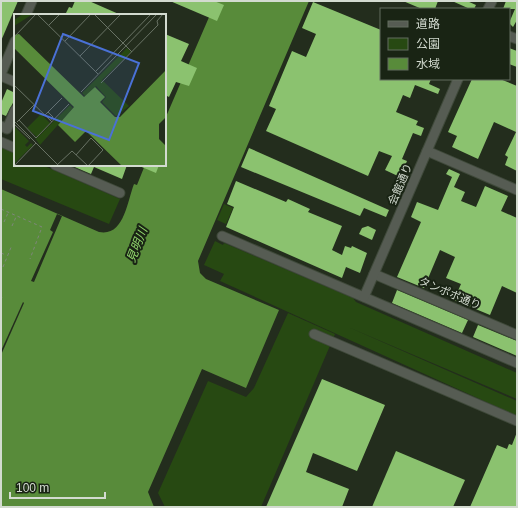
<svg xmlns="http://www.w3.org/2000/svg" width="518" height="508" font-family="Helvetica,'Noto Sans JP',sans-serif">
<style>
.green{fill:#274912}
.water{fill:#588b3a}
.pier{fill:#232d1d}
.building{fill:#8bc26f}
.lines{fill:none;stroke-linecap:round;stroke-linejoin:round}
.minor-casing{stroke:#3f493a;stroke-width:11}
.path{stroke:#7e877a;stroke-width:1;stroke-dasharray:3 3;stroke-linecap:butt}
.minor{stroke:#565c53;stroke-width:9}
.labels{text-anchor:middle;dominant-baseline:central;stroke-width:4;stroke-linejoin:round;paint-order:stroke}
.street-label{font-size:11px;fill:#d3dbd0;stroke:#192414}
.water-label{font-size:12px;font-style:italic;fill:#92d76d;stroke:#192414}
.inset-road{fill:none;stroke:#697365;stroke-width:1}
.view{fill:#4a71d6;fill-opacity:0.15;stroke:#4a71d6;stroke-width:2}
.inset-edge{fill:none;stroke:#d3dbd0;stroke-width:2}
</style>
<rect width="100%" height="100%" fill="#232d1d"/>
<g class="green">
<path d="M1,147l14,6v12h27l78,34 -11,25 -108,-45z"/>
<path d="M224,204l9,4 -7,16 -9,-4z"/>
<path d="M215,241l8,4 1,-2 129,55 3,4 161,71v26l-169,-72 169,74v15l-297,-135 4,-7 -20,-9z"/>
<path d="M288,313l47,21 -74,173h-96l-7,-14 50,-112 38,16 8,-9z"/>
</g>
<path class="water" d="M216,1h93l-111,260 2,12 6,6 73,31 -33,78 -44,-19 -54,123 6,15h-153v-318l98,43c25,5 28,-30 35,-48l3,1 8,-20h20v-46z"/>
<g class="pier">
<path d="M57,214l5,2 -28,66 -3,-1 22,-49 -3,-2z"/>
<path d="M23,302l1,1 -23,52v-4z"/>
</g>
<g class="building">
<path d="M1,1h17l-17,40z"/>
<path d="M75,1h14l32,14h-56l4,-8 3,1z"/>
<path d="M170,1h44l10,4 -7,16z"/>
<path d="M403,1h35l-3,8h-13z"/>
<path d="M452,1h15l9,4 -2,4h-4z"/>
<path d="M506,1h11v19l-4,7 -4,-4 6,-14h-12z"/>
<path d="M313,2l68,28v49h50l-2,5 11,5 -2,5 -23,-9 -5,13 -7,-3 -7,17 22,9 -2,4 8,3 -3,8 -8,-3 -11,26 5,2 -7,16 -15,-7 7,-14 -13,-5 -11,25 -102,-45 10,-22 -7,-3 23,-55 14,6 10,-23 -14,-6z"/>
<path d="M165,34l24,10 -8,17 16,7 -8,18 -13,-4 -7,15 -4,-2z"/>
<path d="M509,48l8,3v16l-8,-3z"/>
<path d="M472,79h28l17,7v85l-12,-6 3,-8 -3,-2 11,-23 -22,-10 -16,37 -26,-12 5,-11 -9,-4z"/>
<path d="M7,89l8,4v6l-9,17 -5,-2v-11z"/>
<path d="M249,148l140,62 -3,7 -22,-9 -4,8 -119,-49z"/>
<path d="M70,165h57l-5,14 -28,-12 -3,7z"/>
<path d="M137,165h22l-3,8z"/>
<path d="M449,169l11,5 -6,13 11,5 -4,9 15,6 9,-21 23,10 -7,15 16,7v75l-15,-7 -12,29 -36,-15 7,-16 -15,-6 9,-21 -15,-7 -16,38 -27,-11 24,-55 -10,-5 6,-15 21,8 14,-33 -6,-3z"/>
<path d="M236,181l50,21 2,-3 22,10 -2,3 34,14 -10,24 10,5 3,-9 6,2 1,-2 15,7 -7,20 -14,-6 -4,11 -116,-51 8,-20 -7,-3z"/>
<path d="M368,226l8,4 -4,10 -13,-6 3,-6z"/>
<path d="M397,290l71,30 -6,13 -70,-30z"/>
<path d="M478,325l39,16v15l-44,-19z"/>
<path d="M322,379l63,26 -28,66 -44,-18 -7,19 43,17 -7,18h-76z"/>
<path d="M517,432v75h-47l27,-62 10,4 2,-5 3,1z"/>
<path d="M396,451l69,29 -12,27h-81z"/>
</g>
<g class="lines">
<g class="minor-casing">
<g id="minor">
<path d="M488,9l4,-8"/>
<path d="M26,15l6,-14"/>
<path d="M509,36l8,3"/>
<path d="M1,74l14,-33"/>
<path d="M1,76l14,6"/>
<path d="M1,126l6,3 8,-19"/>
<path d="M1,142l14,6"/>
<path d="M427,151l90,39"/>
<path d="M55,165l65,28"/>
<path d="M222,236l295,127"/>
<path d="M374,274l143,61"/>
<path d="M364,297l94,-218"/>
<path d="M314,334l203,87"/>
</g>
</g>
<g class="path">
<path d="M1,209l41,18 -12,32"/>
<path d="M4,222l4,-9"/>
<path d="M12,226l4,-9"/>
<path d="M1,242v-1"/>
<path d="M1,253l5,2"/>
<path d="M3,267l9,-22"/>
<path d="M1,299l1,-2"/>
</g>
<use href="#minor" class="minor"/>
</g>
<g class="labels">
<g class="street-label">
<text transform="translate(400 184) rotate(-67)">会館通り</text>
<text transform="translate(450 293) rotate(23)">タンポポ通り</text>
</g>
<g class="water-label">
<text transform="translate(137 245) rotate(-69)">見明川</text>
</g>
</g>
<g transform="translate(14 14)">
<rect width="152" height="152" fill="#232d1d"/>
<path d="M9,0h10l-19,12v-6zM113,34l4,4 -29,28 27,26 -13,10 -14,-14 4,-5 -10,-11 -8,8 -3,2 -3,-3zM56,91l3,3 -33,37 -6,-8 2,2zM27,100l9,9 -13,14 -10,-9zM0,112l15,15 -4,4 2,2 4,-4 2,2 -19,19z" fill="#274912"/>
<path d="M5,20l65,63 11,-10 10,10 -5,5 15,15h5l46,-47v47l-7,7v15l7,7v20h-44l-36,-35 -11,11 -17,-17 16,-18 -60,-59v-13z" fill="#588b3a"/>
<path class="inset-road" d="M23,0l61,60M80,0l38,38M35,11l11,-11M0,23l22,-23M51,27l26,-27M66,42l41,-42M82,57l55,-57M87,69l57,-58 -1,-4 6,-7M0,71l38,37M67,78l76,-78M34,98l5,5 -3,4M31,101l17,-17M5,106l17,18 33,-34M0,107l45,45M3,108l17,-17M0,110l16,15M62,141l15,-17 12,12 -15,16M43,151l15,-14 16,15M0,152l22,-23"/>
<path class="view" d="M49,20l76,29 -30,77 -76,-29z"/>
<rect width="152" height="152" class="inset-edge"/>
</g>
<rect width="518" height="508" fill="none" stroke="#d3dbd0" stroke-width="4"/>
<rect x="380" y="8" width="130" height="72" fill="#192414" stroke="#636d5f"/>
<rect x="388" y="21" width="20" height="6" fill="#565c53" stroke="#636d5f"/>
<text x="416" y="28" font-size="12" fill="#d3dbd0">道路</text>
<rect x="388" y="38" width="20" height="12" fill="#274912" stroke="#636d5f"/>
<text x="416" y="48" font-size="12" fill="#d3dbd0">公園</text>
<rect x="388" y="58" width="20" height="12" fill="#588b3a" stroke="#636d5f"/>
<text x="416" y="68" font-size="12" fill="#d3dbd0">水域</text>
<path d="M10 492v6h95v-6" fill="none" stroke="#d3dbd0" stroke-width="2"/>
<text x="16" y="492" font-size="12" fill="#d3dbd0" stroke="#192414" stroke-width="3" paint-order="stroke">100 m</text>
</svg>
